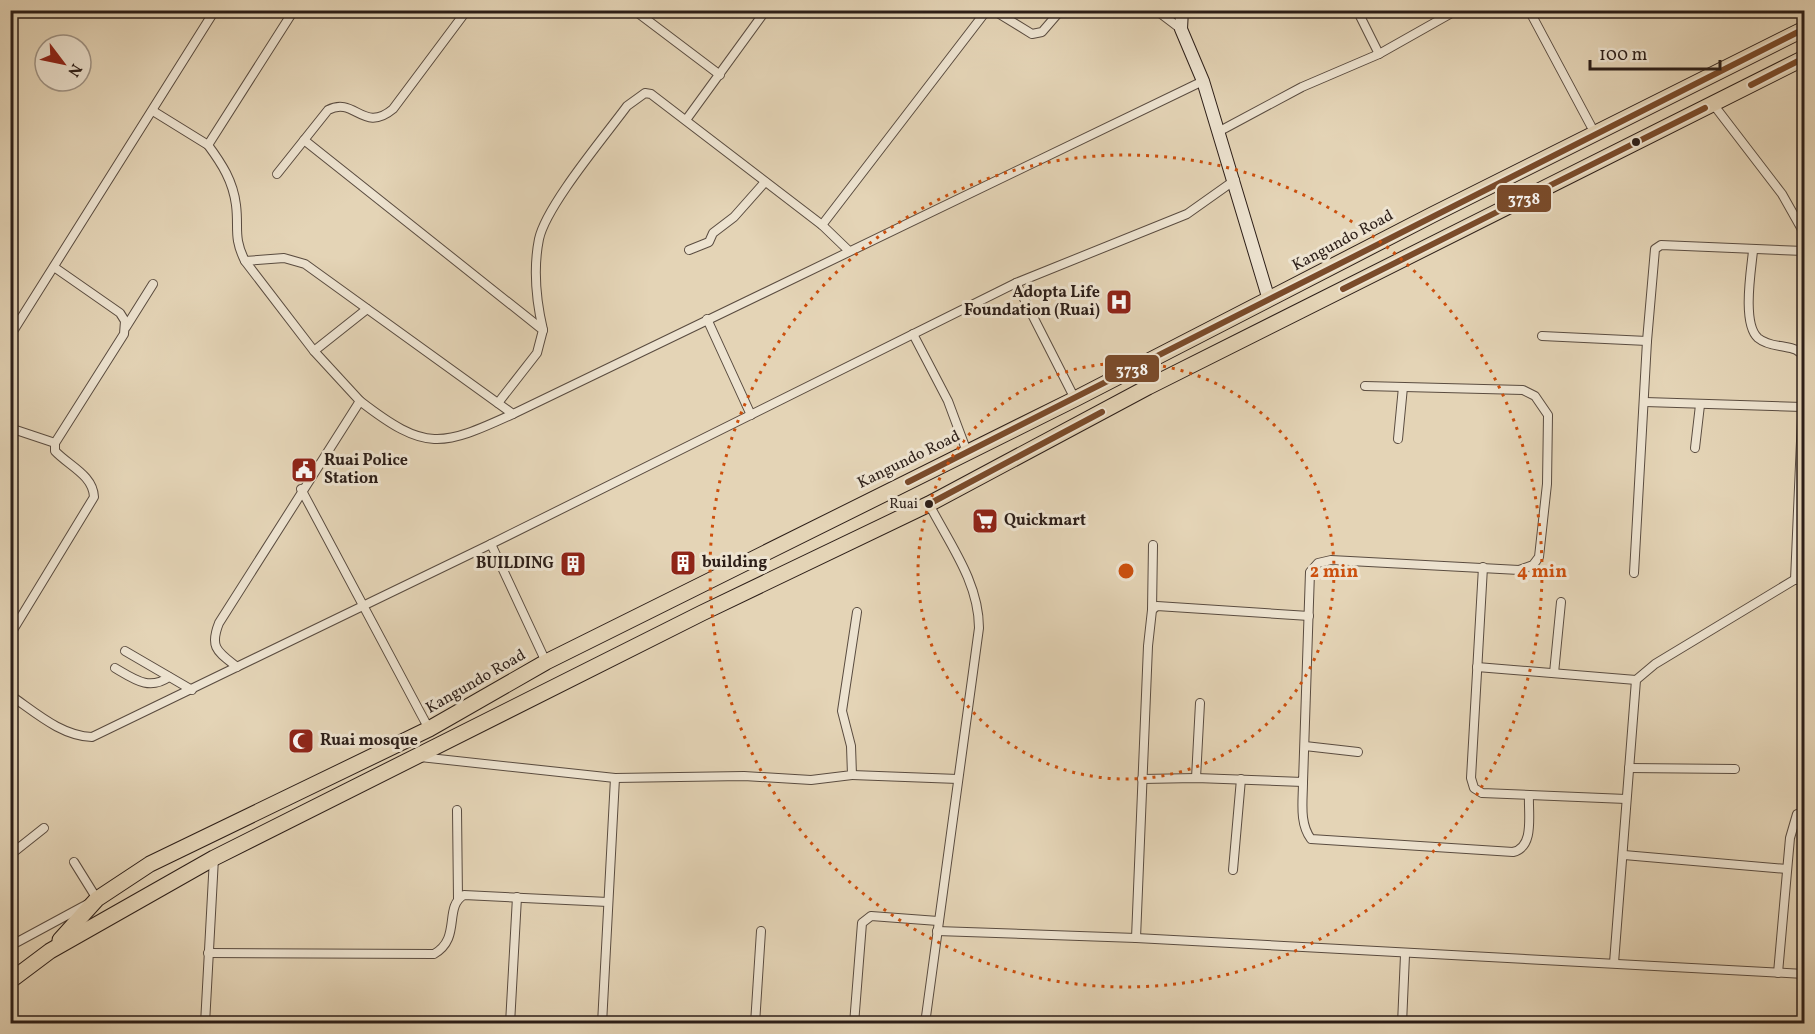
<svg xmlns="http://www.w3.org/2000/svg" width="1815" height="1034" font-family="Vollkorn,serif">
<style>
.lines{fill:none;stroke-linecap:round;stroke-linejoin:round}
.street-casing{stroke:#5a4c40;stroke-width:10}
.secondary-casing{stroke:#2c1e18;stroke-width:14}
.highway-casing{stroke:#2c1e18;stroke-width:17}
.street{stroke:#ede3d0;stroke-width:8}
.secondary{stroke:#ede3d0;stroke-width:12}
.highway{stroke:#e4d4b6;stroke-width:15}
.bus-1-casing{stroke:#ede3d0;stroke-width:10}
.bus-1{stroke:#7a4b2a;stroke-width:6}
.ring{fill:none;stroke:#cc500e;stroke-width:3;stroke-dasharray:3 6}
.bus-dot{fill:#2c1e18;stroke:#ede3d0;stroke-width:2}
.labels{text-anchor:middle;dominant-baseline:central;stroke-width:6;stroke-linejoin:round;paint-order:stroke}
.bus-label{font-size:14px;fill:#2c1e18;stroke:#ede3d0;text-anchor:end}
.street-label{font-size:16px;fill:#2c1e18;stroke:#ede3d0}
.poi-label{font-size:16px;font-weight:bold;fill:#2c1e18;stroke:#ede3d0;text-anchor:start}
.centre{fill:#cc500e;stroke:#ede3d0;stroke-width:3}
.ring-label{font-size:18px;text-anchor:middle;font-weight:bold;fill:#cc500e;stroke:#ede3d0;stroke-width:6;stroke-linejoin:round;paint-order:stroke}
.line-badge{stroke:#ede3d0;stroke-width:2}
.badge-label{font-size:16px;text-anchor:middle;font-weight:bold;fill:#fff}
</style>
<rect width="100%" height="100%" fill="#e4d4b6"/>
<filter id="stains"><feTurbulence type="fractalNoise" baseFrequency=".00333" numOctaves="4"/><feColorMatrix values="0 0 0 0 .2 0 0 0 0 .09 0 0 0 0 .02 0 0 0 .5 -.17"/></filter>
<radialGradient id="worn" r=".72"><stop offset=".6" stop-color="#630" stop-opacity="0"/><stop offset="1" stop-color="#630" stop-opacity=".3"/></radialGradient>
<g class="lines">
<g class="street-casing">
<g id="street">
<path d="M634,10l86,65"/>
<path d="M993,10l39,24 10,-2 19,-22"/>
<path d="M1156,10l25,19"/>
<path d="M1357,10l22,44 78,-44"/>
<path d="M1529,10l62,116"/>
<path d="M1183,15l10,-5"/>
<path d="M1713,104l69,90 22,39"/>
<path d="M153,111l55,34 86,-135"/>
<path d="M686,120l80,-110"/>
<path d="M1218,132l84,-45 77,-33"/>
<path d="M304,140l239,190 -6,23 -39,50"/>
<path d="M208,145c14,19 25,36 28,60 3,24 -3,32 9,56l39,-3 21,6 208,150 690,-333"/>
<path d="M277,174l51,-64c27,-14 35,24 65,-1l74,-99"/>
<path d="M822,225l165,-215"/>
<path d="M689,250l20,-8 4,-9 21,-16 31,-35"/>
<path d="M1753,251c-2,20 -11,73 5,87 6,5 15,7 22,8 10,2 19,2 24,12"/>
<path d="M1016,283l59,116"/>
<path d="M707,319l44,96"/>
<path d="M126,327l27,-43"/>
<path d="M543,330c-7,-30 -10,-61 -4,-91 7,-33 66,-103 88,-133l18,-13 6,1 171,131 26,25"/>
<path d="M913,334l35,67 19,51"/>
<path d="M10,336l205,-326"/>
<path d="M1542,336l105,5"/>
<path d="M314,351l53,-42"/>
<path d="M360,401c66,51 81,46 153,13"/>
<path d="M1645,402l157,5"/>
<path d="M10,428l45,15"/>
<path d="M1398,439l5,-52"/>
<path d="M1695,448l5,-43"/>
<path d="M301,489l128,240"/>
<path d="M491,544l55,118"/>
<path d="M1483,567l-12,211 3,10 8,5 144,6"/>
<path d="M1634,573l13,-232 8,-92 6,-4 143,6"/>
<path d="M1795,580l9,-208"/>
<path d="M1152,610l1,-65"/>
<path d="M10,635l84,-138c-1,-22 -25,-31 -39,-46v-8l69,-109 1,-13 -5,-8 -66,-46"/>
<path d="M125,651l67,39"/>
<path d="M237,667c-19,-15 -28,-19 -18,-44l141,-222 -46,-50 -69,-90"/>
<path d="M1477,667l159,13"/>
<path d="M115,668c19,11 34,23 54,9"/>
<path d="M1554,673l7,-71"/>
<path d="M10,695c25,17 51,41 82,42l399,-193 525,-261 171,-69 48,-34"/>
<path d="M1305,746l53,6"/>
<path d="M420,757l195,21 129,-2 67,4 41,-5 -1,-29 -9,-35 15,-99"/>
<path d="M1629,768l106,1"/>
<path d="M852,775l106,4"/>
<path d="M1196,778l4,-75"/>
<path d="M1142,779l54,-1 107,4 7,-210 8,-9 13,-3 188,10 14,-5 6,-8 8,-73 1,-69 -13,-19 -12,-6 -158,-4"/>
<path d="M1303,782c0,19 -4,41 8,57l202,13c22,-5 15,-38 16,-57"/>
<path d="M457,810l1,89"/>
<path d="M10,855l34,-27"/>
<path d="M1624,855l163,14"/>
<path d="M1233,870l8,-91"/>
<path d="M937,931l199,7 668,36"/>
<path d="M1136,938l12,-292 4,-36 5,-4 152,10"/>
<path d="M10,946l87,-47 -23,-37"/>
<path d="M208,953l226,1c28,-16 9,-47 30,-59l144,7"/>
<path d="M1614,963l22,-283 19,-16 149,-90"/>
<path d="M1778,973l12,-135 7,-24 7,-2"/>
<path d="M205,1024l9,-166"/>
<path d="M510,1024l7,-127"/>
<path d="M602,1024l13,-246"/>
<path d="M755,1024l6,-93"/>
<path d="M854,1024l8,-101 9,-7 67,5"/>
<path d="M925,1024l54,-396c0,-46 -30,-85 -50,-124"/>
<path d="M1402,1024l3,-69"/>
</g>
</g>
<g class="secondary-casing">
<path id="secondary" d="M1182,10l-1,19 22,52 66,219"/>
</g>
<g class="highway-casing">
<g id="highway">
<path d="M60,940l37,-41 53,-35 279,-135 117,-67 529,-263 357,-184 372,-186"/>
<path d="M10,981l40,-30 164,-93 488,-245 227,-109 219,-117 656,-329"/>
</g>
</g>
<use href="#street" class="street"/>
<use href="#secondary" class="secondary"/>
<use href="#highway" class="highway"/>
<g class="bus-1-casing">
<g id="bus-1">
<path d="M1751,85l53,-27"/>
<path d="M1343,289l362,-181"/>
<path d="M908,482l896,-453"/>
<path d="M929,504l173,-92"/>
</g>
</g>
<use href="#bus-1" class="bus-1"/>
</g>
<g class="ring">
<circle cx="1126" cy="571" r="208"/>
<circle cx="1126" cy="571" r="416"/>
</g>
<defs>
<g id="hospital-square" transform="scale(1.35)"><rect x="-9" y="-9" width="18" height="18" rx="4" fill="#8f2418" stroke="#ede3d0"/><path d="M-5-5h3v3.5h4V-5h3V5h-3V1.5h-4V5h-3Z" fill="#fff"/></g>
<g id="civic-square" transform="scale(1.35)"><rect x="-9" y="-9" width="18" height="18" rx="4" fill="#8f2418" stroke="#ede3d0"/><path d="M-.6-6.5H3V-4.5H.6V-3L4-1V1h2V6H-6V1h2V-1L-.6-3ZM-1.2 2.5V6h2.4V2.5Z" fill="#fff"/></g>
<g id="supermarket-square" transform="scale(1.35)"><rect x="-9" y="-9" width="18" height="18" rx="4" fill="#8f2418" stroke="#ede3d0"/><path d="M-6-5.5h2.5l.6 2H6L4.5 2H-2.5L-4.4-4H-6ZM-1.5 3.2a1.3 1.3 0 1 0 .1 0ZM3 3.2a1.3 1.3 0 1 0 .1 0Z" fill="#fff"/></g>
<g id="building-square" transform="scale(1.35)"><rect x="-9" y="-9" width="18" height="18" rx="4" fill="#8f2418" stroke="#ede3d0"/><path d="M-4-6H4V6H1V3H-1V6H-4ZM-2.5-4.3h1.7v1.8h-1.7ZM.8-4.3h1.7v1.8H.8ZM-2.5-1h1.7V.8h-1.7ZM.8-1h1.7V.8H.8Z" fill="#fff"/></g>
<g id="mosque-square" transform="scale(1.35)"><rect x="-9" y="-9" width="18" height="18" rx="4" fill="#8f2418" stroke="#ede3d0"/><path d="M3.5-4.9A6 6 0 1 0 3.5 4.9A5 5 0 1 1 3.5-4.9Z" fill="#fff"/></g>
</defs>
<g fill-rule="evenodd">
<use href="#hospital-square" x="1119" y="302"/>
<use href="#civic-square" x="304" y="470"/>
<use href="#supermarket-square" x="985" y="521"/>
<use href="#building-square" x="683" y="563"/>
<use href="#building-square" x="573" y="564"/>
<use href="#mosque-square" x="301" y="741"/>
</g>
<g class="bus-dot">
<circle cx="1636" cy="142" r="5"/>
<circle cx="929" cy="504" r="5"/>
</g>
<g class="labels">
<g class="bus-label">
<text x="918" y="504">Ruai</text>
</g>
<g class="street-label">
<text transform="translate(1343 241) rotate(-28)">Kangundo Road</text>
<text transform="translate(909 460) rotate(-26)">Kangundo Road</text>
<text transform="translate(476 682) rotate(-30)">Kangundo Road</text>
</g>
<g class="poi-label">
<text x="1100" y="293" text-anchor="end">Adopta Life<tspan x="1100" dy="18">Foundation (Ruai)</tspan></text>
<text x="324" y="461">Ruai Police<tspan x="324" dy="18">Station</tspan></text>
<text x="1004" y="521">Quickmart</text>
<text x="702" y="563">building</text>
<text x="554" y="564" text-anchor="end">BUILDING</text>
<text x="320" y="741">Ruai mosque</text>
</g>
</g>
<circle cx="1126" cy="571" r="9" class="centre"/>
<g class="ring-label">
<text x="1334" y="577">2 min</text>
<text x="1542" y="577">4 min</text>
</g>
<g class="line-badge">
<rect x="1496" y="184" width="56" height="29" rx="6" fill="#7a4b2a"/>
<rect x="1104" y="354" width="56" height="29" rx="6" fill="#7a4b2a"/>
</g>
<g class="badge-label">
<text x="1524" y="204">3738</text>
<text x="1132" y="375">3738</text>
</g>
<rect width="1815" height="1034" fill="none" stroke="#e4d4b6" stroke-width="36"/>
<rect x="12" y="12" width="1791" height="1010" fill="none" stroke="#2c1e18" stroke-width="3"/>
<rect x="18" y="18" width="1779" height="998" fill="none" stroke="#2c1e18" stroke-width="1.5"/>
<g transform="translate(63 63) rotate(122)"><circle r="28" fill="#ede3d0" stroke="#a09486" stroke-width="1.5"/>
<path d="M0-4.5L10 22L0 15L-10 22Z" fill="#8f2418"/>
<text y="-9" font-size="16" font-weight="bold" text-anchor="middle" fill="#2c1e18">N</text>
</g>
<path d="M1590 60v9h130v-9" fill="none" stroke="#2c1e18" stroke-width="3"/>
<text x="1599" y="60" font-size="18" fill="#2c1e18" stroke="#ede3d0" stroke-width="4.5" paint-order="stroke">100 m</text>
<rect width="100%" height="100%" filter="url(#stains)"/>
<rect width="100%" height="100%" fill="url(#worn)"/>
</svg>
